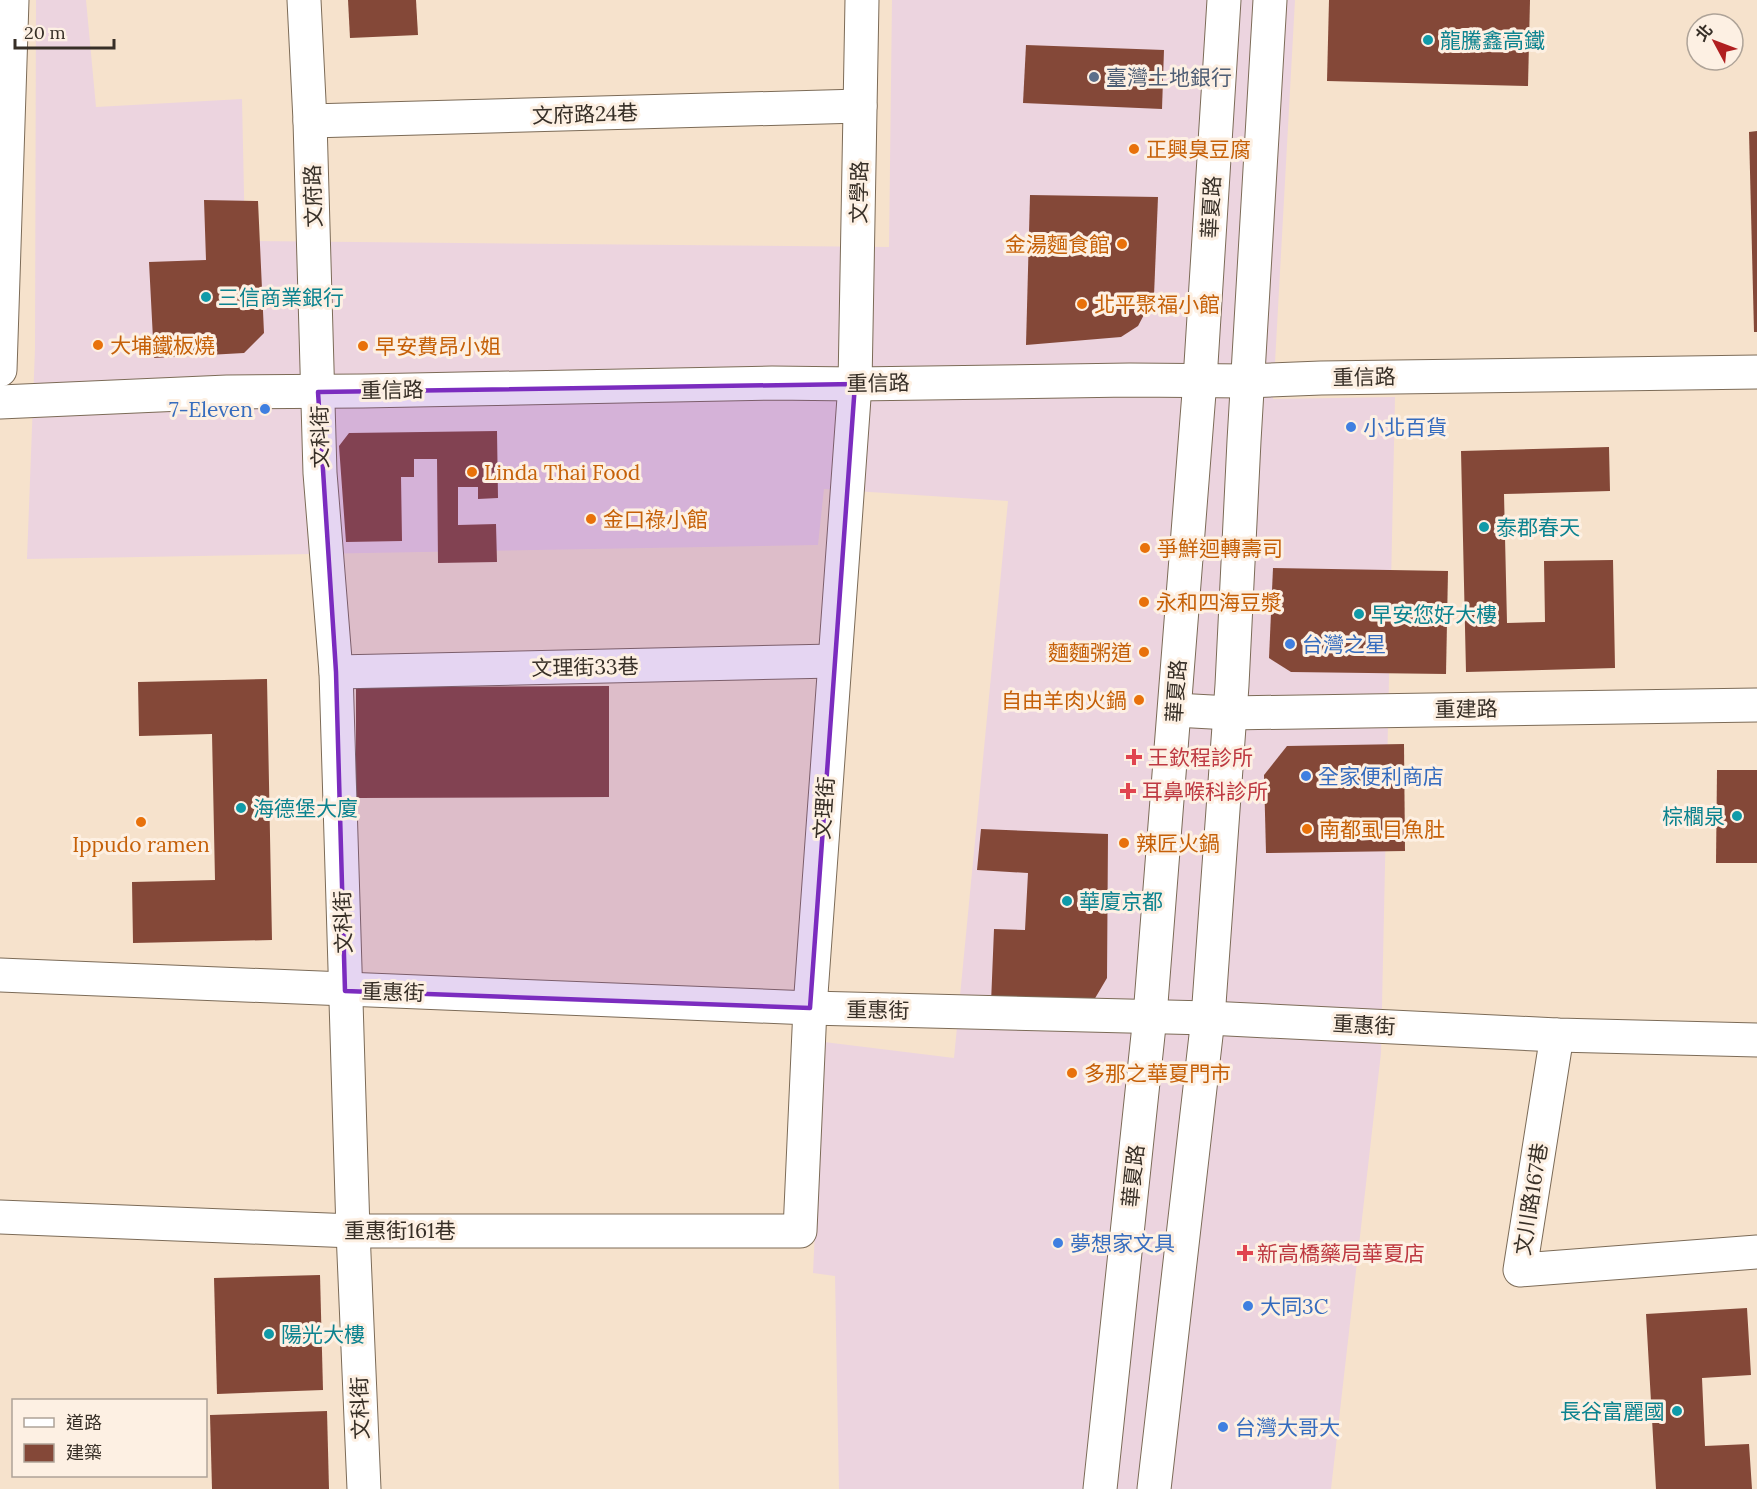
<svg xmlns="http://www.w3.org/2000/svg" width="1757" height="1489" font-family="Lora,'Noto Sans TC',serif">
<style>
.commercial{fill:#ecd4df}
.building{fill:#844838}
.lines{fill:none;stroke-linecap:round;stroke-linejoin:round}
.minor-casing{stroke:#7c6b57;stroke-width:35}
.minor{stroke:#fff;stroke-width:33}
.marked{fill:#7b2cbf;fill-opacity:0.2;stroke:#7b2cbf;stroke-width:4.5;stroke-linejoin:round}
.culture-dot{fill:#0f9aa8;stroke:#fdf0e3;stroke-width:2}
.service-dot{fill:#5c6f8a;stroke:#fdf0e3;stroke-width:2}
.food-dot{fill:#e8710a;stroke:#fdf0e3;stroke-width:2}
.shop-dot{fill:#3f7fe0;stroke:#fdf0e3;stroke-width:2}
.health-dot{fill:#e0444e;stroke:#fdf0e3;stroke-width:2}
.labels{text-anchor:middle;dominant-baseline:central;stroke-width:6;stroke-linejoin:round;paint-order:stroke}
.culture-label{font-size:21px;fill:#0d838f;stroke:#fdf0e3;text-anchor:start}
.service-label{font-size:21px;fill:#4e5e75;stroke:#fdf0e3;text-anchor:start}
.street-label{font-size:21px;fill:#372f27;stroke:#fdf0e3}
.food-label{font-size:21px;fill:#c56008;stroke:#fdf0e3;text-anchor:start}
.shop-label{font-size:21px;fill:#366cbe;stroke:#fdf0e3;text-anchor:start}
.health-label{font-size:21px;fill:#be3a42;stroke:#fdf0e3;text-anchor:start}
</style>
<rect width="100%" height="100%" fill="#f6e2cc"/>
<path class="commercial" d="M36,0h50l10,107 146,-8 3,142 644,6 3,-247h403l-22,399 122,-2 -14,656 -50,436h-492l-4,-213 -22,-3 11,-231 130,16 54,-557 -184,-12 -6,56 -791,14 8,-210z"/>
<g class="building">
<path d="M348,0h68l2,35 -68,3z"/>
<path d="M1329,0h201l-2,86 -201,-5z"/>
<path d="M1026,45l138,5 -2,59 -139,-6z"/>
<path d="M1757,131v201h-3l-5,-200z"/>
<path d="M1030,195l128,2 -4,99 -16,30 -17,11 -95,8z"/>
<path d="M204,200l54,1 6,132 -20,20 -90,5 -5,-96 57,-2z"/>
<path d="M497,431l1,67 -20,1v-12h-20v38l38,-1 1,38 -59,1 -1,-104h-23v18h-13l1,64 -56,1 -7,-96 10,-13z"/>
<path d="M1609,447l1,44 -106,3 3,129 38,-1 -1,-61 69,-1 2,108 -149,4 -5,-221z"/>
<path d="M1273,568l175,3 -2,103 -155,-2 -22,-14z"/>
<path d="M267,679l5,261 -139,3 -1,-61 83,-2 -3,-146 -73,2 -1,-54z"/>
<path d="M609,686v111l-253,1v-111z"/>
<path d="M1404,744l1,107 -139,2 -2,-78 23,-29z"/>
<path d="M1717,770h40v93h-41z"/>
<path d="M981,829l127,5 -1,144 -13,22 -103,3 3,-74 31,1 3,-57 -51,-3z"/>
<path d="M320,1275l3,115 -106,4 -3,-116z"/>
<path d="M1747,1308l4,67 -49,3 3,68 44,-2 3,45h-96l-10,-175z"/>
<path d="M327,1411l2,78h-117l-2,-74z"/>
</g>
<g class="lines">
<g class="minor-casing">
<g id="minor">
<path d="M304,0l6,121 10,352 16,199 17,559 11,258"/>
<path d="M310,121l550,-15"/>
<path d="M0,370l12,-370"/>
<path d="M0,402l227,-10 136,-1 409,-8 83,1 275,-4 117,1 74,-3 436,-6"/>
<path d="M336,672l498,-11"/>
<path d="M1175,710l55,3 527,-8"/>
<path d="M0,975l810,33 398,10 349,17 200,5"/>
<path d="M1557,1035l-37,235 237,-18"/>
<path d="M0,1217l353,14h447l10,-223 45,-624 7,-384"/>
<path d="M1100,1489l50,-473 50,-636 24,-380"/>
<path d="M1154,1489l54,-471 24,-333 12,-244 26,-441"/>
</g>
</g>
<use href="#minor" class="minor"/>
</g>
<path class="marked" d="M855,384l-45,624 -465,-17 -9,-319 -18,-280z"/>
<g class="culture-dot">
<circle cx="1428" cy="40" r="6"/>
<circle cx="206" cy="297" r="6"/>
<circle cx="1484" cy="527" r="6"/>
<circle cx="1359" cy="614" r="6"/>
<circle cx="241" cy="808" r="6"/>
<circle cx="1737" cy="816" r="6"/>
<circle cx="1067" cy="901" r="6"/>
<circle cx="269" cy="1334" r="6"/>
<circle cx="1677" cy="1411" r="6"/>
</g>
<circle class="service-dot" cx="1094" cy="77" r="6"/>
<g class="food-dot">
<circle cx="1134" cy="149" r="6"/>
<circle cx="1122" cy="244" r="6"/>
<circle cx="1082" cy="304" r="6"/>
<circle cx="98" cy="345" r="6"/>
<circle cx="363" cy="346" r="6"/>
<circle cx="472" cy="472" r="6"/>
<circle cx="591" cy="519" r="6"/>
<circle cx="1145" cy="548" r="6"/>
<circle cx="1144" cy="602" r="6"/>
<circle cx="1144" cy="652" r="6"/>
<circle cx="1139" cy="700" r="6"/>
<circle cx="141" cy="822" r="6"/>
<circle cx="1307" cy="829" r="6"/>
<circle cx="1124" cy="843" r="6"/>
<circle cx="1072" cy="1073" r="6"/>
</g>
<g class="shop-dot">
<circle cx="265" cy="409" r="6"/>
<circle cx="1351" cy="427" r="6"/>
<circle cx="1290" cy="644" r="6"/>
<circle cx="1306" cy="776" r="6"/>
<circle cx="1058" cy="1243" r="6"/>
<circle cx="1248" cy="1306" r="6"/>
<circle cx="1223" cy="1427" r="6"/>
</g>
<g class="health-dot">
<path d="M1131 748h6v6h6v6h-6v6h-6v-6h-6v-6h6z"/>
<path d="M1125 782h6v6h6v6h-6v6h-6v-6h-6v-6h6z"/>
<path d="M1242 1244h6v6h6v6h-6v6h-6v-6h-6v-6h6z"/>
</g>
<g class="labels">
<g class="culture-label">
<text x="1440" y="40">龍騰鑫高鐵</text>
<text x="218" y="297">三信商業銀行</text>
<text x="1496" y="527">泰郡春天</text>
<text x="1371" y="614">早安您好大樓</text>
<text x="253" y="808">海德堡大廈</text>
<text x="1725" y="816" text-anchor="end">棕櫚泉</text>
<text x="1079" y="901">華廈京都</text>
<text x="281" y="1334">陽光大樓</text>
<text x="1665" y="1411" text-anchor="end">長谷富麗國</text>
</g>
<g class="service-label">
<text x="1106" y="77">臺灣土地銀行</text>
</g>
<g class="street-label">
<text transform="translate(585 114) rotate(-2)">文府路24巷</text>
<text transform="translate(859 192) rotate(-89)">文學路</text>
<text transform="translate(313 196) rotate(-92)">文府路</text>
<text transform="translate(1211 207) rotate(-87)">華夏路</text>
<text transform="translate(1364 377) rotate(-1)">重信路</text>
<text transform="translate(878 383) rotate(-1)">重信路</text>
<text transform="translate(392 390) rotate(-1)">重信路</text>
<text transform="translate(320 437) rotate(-91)">文科街</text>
<text transform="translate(585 667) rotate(-1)">文理街33巷</text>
<text transform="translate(1176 691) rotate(-86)">華夏路</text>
<text transform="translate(1466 709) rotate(-1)">重建路</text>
<text transform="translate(824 808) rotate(-86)">文理街</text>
<text transform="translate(343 922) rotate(-92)">文科街</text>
<text transform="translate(393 992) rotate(2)">重惠街</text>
<text transform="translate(878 1010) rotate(1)">重惠街</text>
<text transform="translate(1364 1025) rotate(3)">重惠街</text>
<text transform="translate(1133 1176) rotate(-84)">華夏路</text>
<text transform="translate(1531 1199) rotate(-81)">文川路167巷</text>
<text x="400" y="1230">重惠街161巷</text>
<text transform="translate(360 1408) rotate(-92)">文科街</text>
</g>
<g class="food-label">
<text x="1146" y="149">正興臭豆腐</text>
<text x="1110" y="244" text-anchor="end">金湯麵食館</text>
<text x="1094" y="304">北平聚福小館</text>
<text x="110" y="345">大埔鐵板燒</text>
<text x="375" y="346">早安費昂小姐</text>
<text x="484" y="472">Linda Thai Food</text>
<text x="603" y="519">金口祿小館</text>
<text x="1157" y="548">爭鮮迴轉壽司</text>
<text x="1156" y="602">永和四海豆漿</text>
<text x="1132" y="652" text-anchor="end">麵麵粥道</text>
<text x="1127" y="700" text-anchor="end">自由羊肉火鍋</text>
<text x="1319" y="829">南都虱目魚肚</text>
<text x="1136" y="843">辣匠火鍋</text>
<text x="141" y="844" text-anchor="middle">Ippudo ramen</text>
<text x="1084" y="1073">多那之華夏門市</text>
</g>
<g class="shop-label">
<text x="253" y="409" text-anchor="end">7-Eleven</text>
<text x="1363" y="427">小北百貨</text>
<text x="1302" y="644">台灣之星</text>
<text x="1318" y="776">全家便利商店</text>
<text x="1070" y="1243">夢想家文具</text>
<text x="1260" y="1306">大同3C</text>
<text x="1235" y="1427">台灣大哥大</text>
</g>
<g class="health-label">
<text x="1148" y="757">王欽程診所</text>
<text x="1142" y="791">耳鼻喉科診所</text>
<text x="1257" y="1253">新高橋藥局華夏店</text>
</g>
</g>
<rect x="12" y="1399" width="195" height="78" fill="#fdf0e3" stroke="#aea398" stroke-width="1.5"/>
<rect x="24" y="1418" width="30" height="9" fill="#ffffff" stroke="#aea398" stroke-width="1.5"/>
<text x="66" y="1429" font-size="18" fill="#372f27">道路</text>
<rect x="24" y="1444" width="30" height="18" fill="#844838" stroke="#aea398" stroke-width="1.5"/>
<text x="66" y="1459" font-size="18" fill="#372f27">建築</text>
<g transform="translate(1715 42) rotate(311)"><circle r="28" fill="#fdf0e3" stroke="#aea398" stroke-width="1.5"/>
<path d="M0-4.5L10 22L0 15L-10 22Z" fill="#b01f20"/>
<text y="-9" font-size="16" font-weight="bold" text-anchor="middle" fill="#372f27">北</text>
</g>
<path d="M15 39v9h99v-9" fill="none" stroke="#372f27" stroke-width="3"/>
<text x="24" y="39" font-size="18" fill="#372f27" stroke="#fdf0e3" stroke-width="4.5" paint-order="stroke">20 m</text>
</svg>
